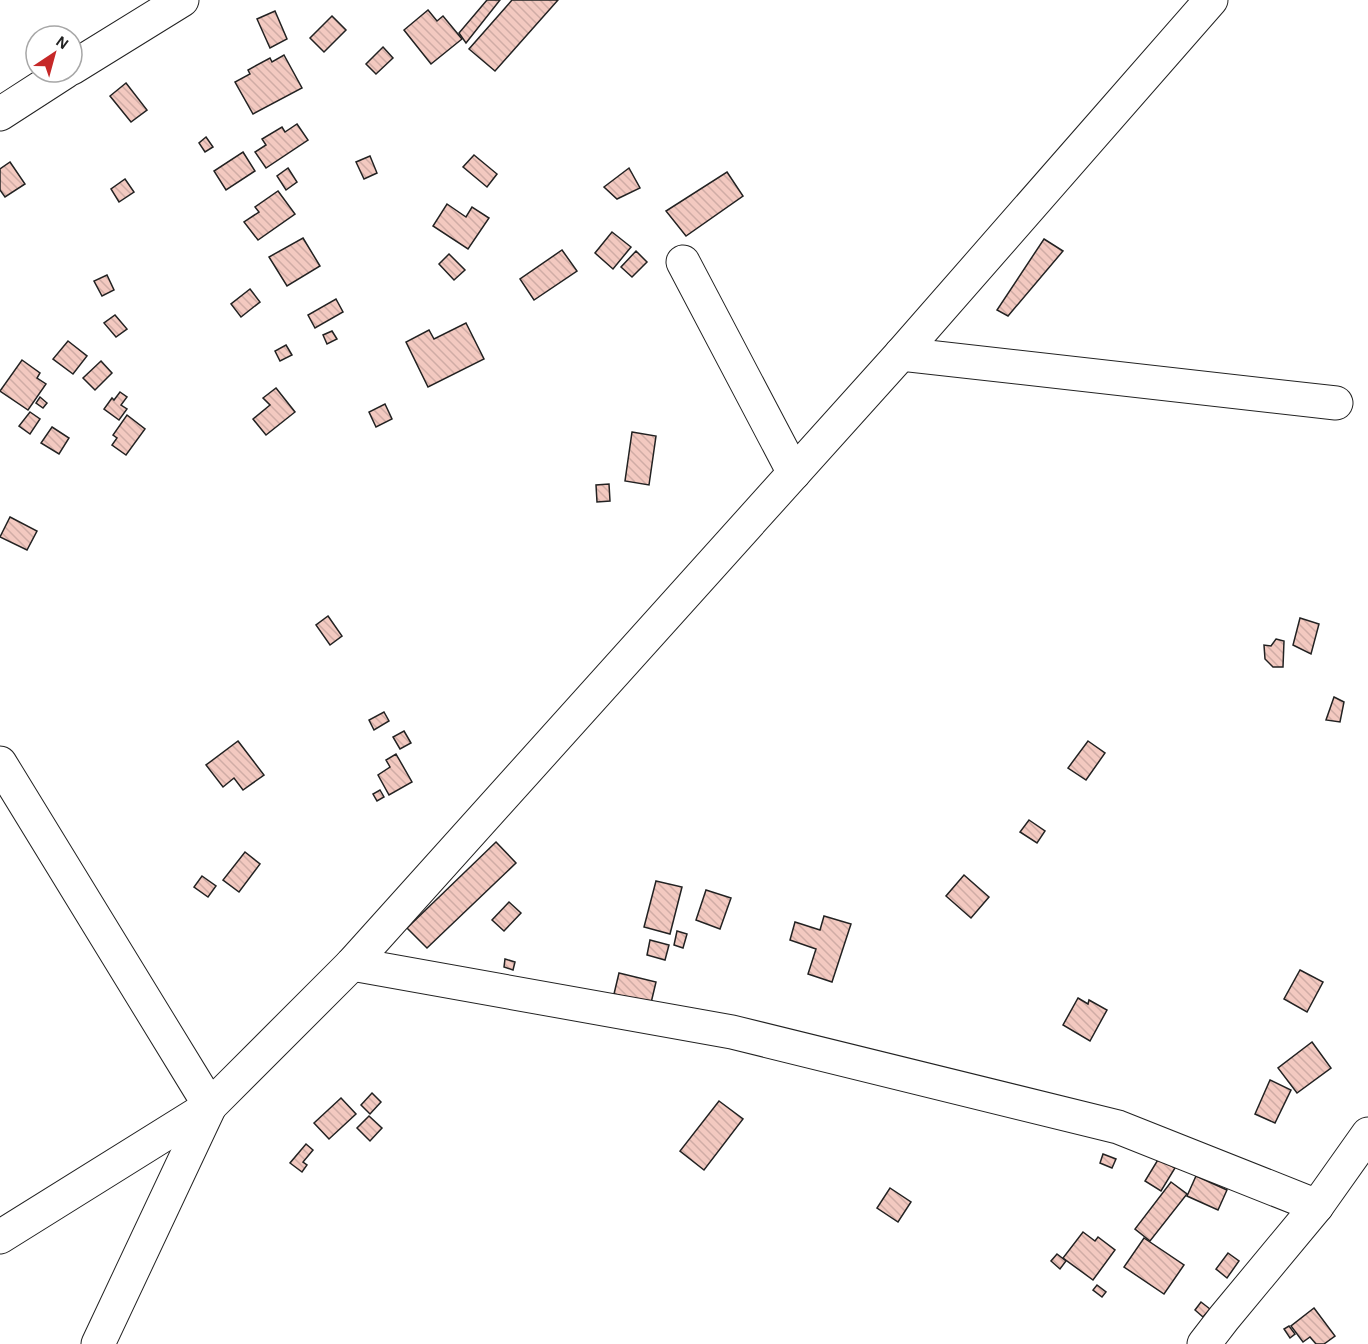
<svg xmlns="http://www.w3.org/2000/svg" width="1368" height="1344" font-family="'Alegreya Sans',sans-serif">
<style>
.building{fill:url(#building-back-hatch);stroke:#222;stroke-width:1.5}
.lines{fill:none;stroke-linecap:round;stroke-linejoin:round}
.minor-casing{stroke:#222;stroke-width:35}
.minor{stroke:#fff;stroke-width:33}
</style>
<defs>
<pattern id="building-back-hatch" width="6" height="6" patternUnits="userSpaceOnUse" patternTransform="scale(1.5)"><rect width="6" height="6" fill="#f3c9c0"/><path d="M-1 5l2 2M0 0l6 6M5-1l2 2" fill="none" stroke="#d0aca5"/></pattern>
</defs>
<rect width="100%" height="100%" fill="#fff"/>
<g class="building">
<path d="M487,0h13l-34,43 -7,-10z"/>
<path d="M512,0h46l-63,71 -26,-22z"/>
<path d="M428,10l9,11 6,-5 19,23 -31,25 -27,-34z"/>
<path d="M275,11l12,28 -17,9 -13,-29z"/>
<path d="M332,16l14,14 -22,22 -14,-14z"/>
<path d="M383,47l10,11 -17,16 -10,-10z"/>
<path d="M284,55l18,33 -49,26 -18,-32 15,-8 -2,-4 22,-12 2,4z"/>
<path d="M126,83l21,27 -16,12 -21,-26z"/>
<path d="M297,124l11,16 -42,28 -11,-16 11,-7 -4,-6 20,-12 3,5z"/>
<path d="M206,137l7,10 -8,5 -6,-9z"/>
<path d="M243,152l12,19 -29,19 -12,-19z"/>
<path d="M474,155l23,19 -10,13 -24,-20z"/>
<path d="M370,156l7,17 -13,6 -8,-17z"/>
<path d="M10,162l15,22 -20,13 -5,-7v-21z"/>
<path d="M288,168l9,14 -11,8 -9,-14z"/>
<path d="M629,168l11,20 -23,11 -13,-12z"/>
<path d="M727,172l16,24 -57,40 -20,-25z"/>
<path d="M125,179l9,13 -15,10 -8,-13z"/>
<path d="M278,191l17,23 -37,26 -14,-18 15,-10 -4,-5z"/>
<path d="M447,204l19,13 6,-10 17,11 -21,31 -35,-23z"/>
<path d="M612,232l19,15 -18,22 -18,-16z"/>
<path d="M303,238l17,28 -33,20 -18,-29z"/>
<path d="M1044,239l19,12 -55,65 -11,-6z"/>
<path d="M562,250l15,21 -43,29 -14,-21z"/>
<path d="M636,251l11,11 -15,15 -11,-10z"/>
<path d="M449,254l16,16 -11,10 -15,-16z"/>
<path d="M107,275l7,15 -12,6 -8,-15z"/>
<path d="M250,289l10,13 -19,15 -10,-13z"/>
<path d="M336,299l7,13 -28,16 -7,-13z"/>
<path d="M115,315l12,14 -11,8 -12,-14z"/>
<path d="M466,323l18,36 -56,28 -22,-45 23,-12 5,9z"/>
<path d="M332,331l5,8 -10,5 -4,-9z"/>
<path d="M68,341l19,15 -14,18 -20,-15z"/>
<path d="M286,345l6,10 -12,6 -5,-10z"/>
<path d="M22,360l18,13 -3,5 9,6 -18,26 -28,-19z"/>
<path d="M101,361l11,12 -17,17 -12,-12z"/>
<path d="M276,388l19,24 -29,23 -13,-16 17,-14 -7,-7z"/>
<path d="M120,392l7,5 -6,8 6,4 -8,11 -15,-11 8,-11 2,2z"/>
<path d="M40,397l7,6 -4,5 -7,-5z"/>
<path d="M385,404l7,15 -16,8 -7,-15z"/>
<path d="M30,412l10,7 -10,15 -11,-8z"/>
<path d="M127,415l18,14 -19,26 -14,-10 5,-7 -4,-3z"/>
<path d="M52,427l17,11 -10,16 -18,-11z"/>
<path d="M632,432l24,4 -7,49 -24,-4z"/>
<path d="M609,484l1,17 -13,1 -1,-17z"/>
<path d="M10,517l27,14 -10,19 -27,-13z"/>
<path d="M328,616l14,20 -12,9 -14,-20z"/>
<path d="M1300,618l19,6 -8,30 -18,-9z"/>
<path d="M1276,639l8,2 -1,26h-10l-8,-8 -1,-14 7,1z"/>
<path d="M1334,697l10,5 -4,20 -14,-2z"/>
<path d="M384,712l5,9 -15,9 -5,-10z"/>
<path d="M404,731l7,12 -11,6 -7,-12z"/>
<path d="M238,741l26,34 -21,15 -9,-12 -11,9 -17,-22z"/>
<path d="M1088,741l17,12 -19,27 -18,-12z"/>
<path d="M396,754l16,28 -23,13 -11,-20 12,-8 -4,-7z"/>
<path d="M380,790l4,7 -7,4 -4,-7z"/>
<path d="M1029,820l16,11 -8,12 -17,-11z"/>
<path d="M496,842l20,21 -89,85 -20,-20z"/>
<path d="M245,852l15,12 -21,28 -16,-12z"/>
<path d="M964,875l25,22 -18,21 -25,-22z"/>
<path d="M202,876l14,10 -8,11 -14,-10z"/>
<path d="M656,881l26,6 -12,47 -26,-7z"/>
<path d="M706,890l25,8 -11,31 -24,-9z"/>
<path d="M509,902l12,11 -17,18 -12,-11z"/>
<path d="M824,916l27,8 -19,58 -24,-8 8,-25 -26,-9 5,-18 25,8z"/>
<path d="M677,931l10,3 -4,14 -9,-3z"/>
<path d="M650,940l19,5 -4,15 -18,-5z"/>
<path d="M505,959l10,3 -2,8 -9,-3z"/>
<path d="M1300,970l23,12 -16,30 -23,-13z"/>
<path d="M619,973l37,9 -5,21 -37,-9z"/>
<path d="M1078,998l10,6 1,-4 18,10 -17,31 -27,-16z"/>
<path d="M1312,1042l19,26 -34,25 -19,-25z"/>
<path d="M1270,1080l21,10 -16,33 -20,-9z"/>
<path d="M372,1093l9,9 -11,12 -9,-9z"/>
<path d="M341,1098l15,16 -27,25 -15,-16z"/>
<path d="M719,1101l24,18 -39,51 -24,-19z"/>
<path d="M369,1116l13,12 -12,13 -13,-13z"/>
<path d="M306,1144l7,6 -10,12 4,3 -5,7 -12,-9z"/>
<path d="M1103,1154l13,5 -4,9 -12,-5z"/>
<path d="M1159,1158l16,10 -14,23 -16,-10z"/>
<path d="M1196,1176l31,14 -9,20 -31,-14z"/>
<path d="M1171,1182l16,12 -37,47 -15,-12z"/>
<path d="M890,1188l21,14 -13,20 -21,-14z"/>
<path d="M1083,1232l12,9 3,-4 17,13 -22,30 -30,-22z"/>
<path d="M1144,1238l40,27 -20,29 -40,-27z"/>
<path d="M1228,1253l11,8 -12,17 -11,-9z"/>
<path d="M1057,1254l9,7 -6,8 -9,-8z"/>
<path d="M1097,1285l9,7 -4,5 -9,-7z"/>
<path d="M1201,1302l9,7 -7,8 -8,-7z"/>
<path d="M1314,1308l21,28 -11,8h-8l-6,-7 -7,5 -12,-16z"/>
<path d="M1289,1326l6,8 -5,4 -6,-9z"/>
</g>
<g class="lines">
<g class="minor-casing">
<g id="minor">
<path d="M72,68l110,-68"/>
<path d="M0,114l65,-42"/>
<path d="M683,262l111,211"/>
<path d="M901,354l435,49"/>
<path d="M0,763l210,343 -112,238"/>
<path d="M352,964l380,68 386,95 199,79"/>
<path d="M0,1237l210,-131 142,-142 549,-610 310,-354"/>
<path d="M1204,1344l20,-26 93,-112 51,-72"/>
</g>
</g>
<use href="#minor" class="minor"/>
</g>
<g transform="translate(54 54) rotate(36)"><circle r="28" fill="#ffffff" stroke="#a7a7a7" stroke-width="1.5"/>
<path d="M0-4.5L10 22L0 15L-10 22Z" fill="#c62828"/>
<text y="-9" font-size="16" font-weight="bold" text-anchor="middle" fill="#222222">N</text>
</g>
</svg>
